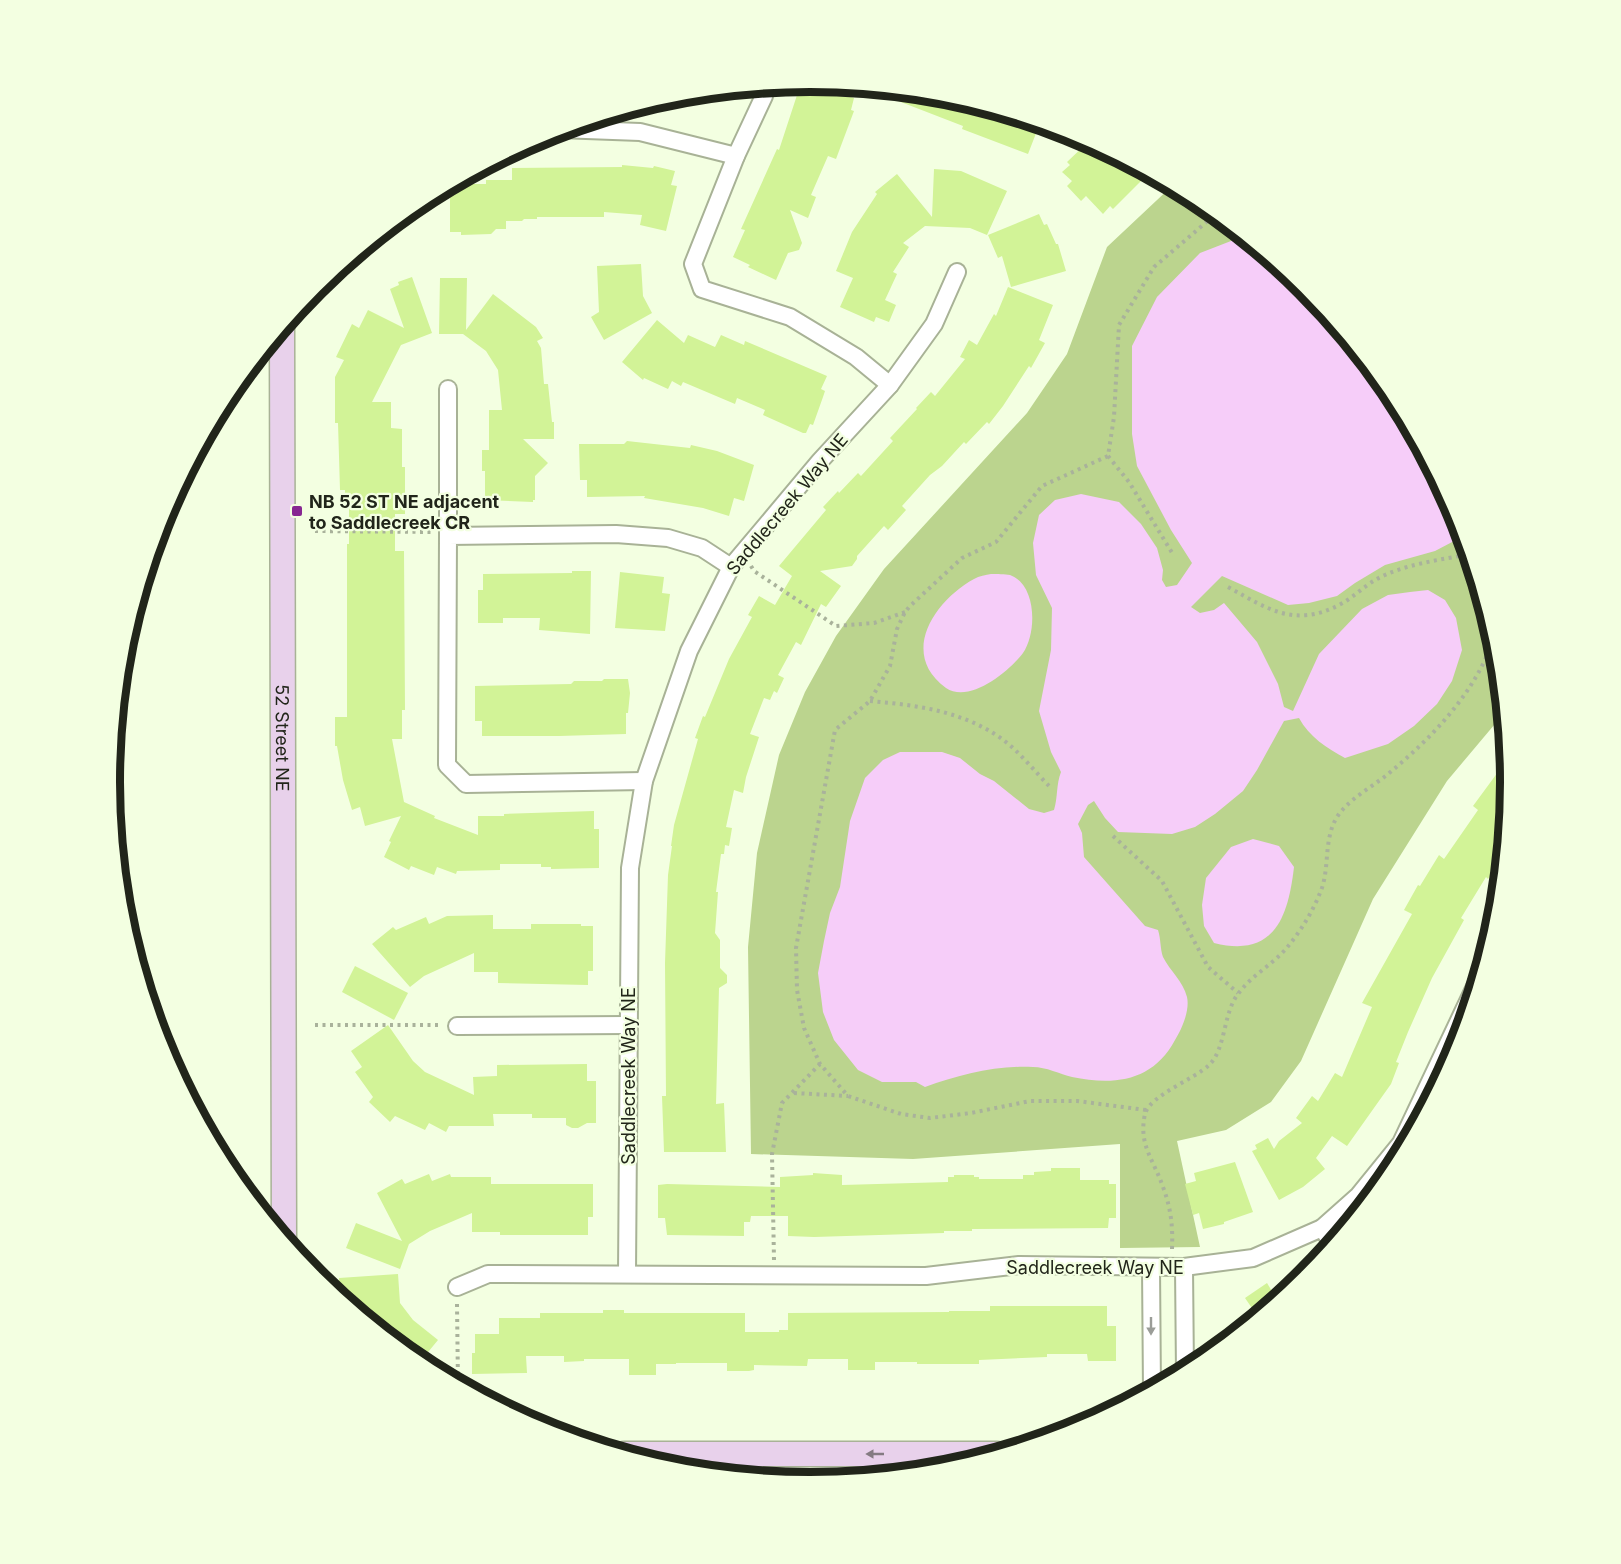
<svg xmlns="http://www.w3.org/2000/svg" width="1621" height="1564" font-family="Inter,sans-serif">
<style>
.green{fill:#bbd48e}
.water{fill:#f6cdf9}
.building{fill:#d2f397}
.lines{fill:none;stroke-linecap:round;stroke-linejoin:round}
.street-casing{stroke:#a8b296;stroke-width:20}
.secondary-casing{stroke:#a8b296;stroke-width:27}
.path{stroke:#a9b29b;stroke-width:4;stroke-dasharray:3 4.5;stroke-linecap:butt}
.street{stroke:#fff;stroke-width:16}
.secondary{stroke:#e8d1eb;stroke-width:24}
.oneway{fill:#9b9d98}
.oneway2{fill:#847b82}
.poi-dot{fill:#872791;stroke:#f3ffe1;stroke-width:2}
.labels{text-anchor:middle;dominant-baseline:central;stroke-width:4.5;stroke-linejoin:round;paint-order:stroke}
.poi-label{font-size:18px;font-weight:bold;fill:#21251a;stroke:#f3ffe1;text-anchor:start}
.street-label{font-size:18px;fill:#21251a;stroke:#f3ffe1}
.rim{fill:none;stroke:#21251a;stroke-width:8}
</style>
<rect width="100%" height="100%" fill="#f3ffe1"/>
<path class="green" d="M1173,185l27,14 106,88 88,106 64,121 40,132 7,66 -58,69 -74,118 -72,162 -30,41 -45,28 -49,11 23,106 -80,1v-104l-207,15 -162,-5 -3,-207 9,-94 22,-98 26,-63 31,-56 48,-67 143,-156 40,-59 40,-107z"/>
<g class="water">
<path d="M1241,233l65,54 88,106 64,121 5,16 -7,10 -21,11 -50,14 -30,18 -18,13 -28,7 -21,2 -66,-29 -31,31 9,6 14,-3 10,-7 33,39 21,42 6,23 9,4 26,-57 43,-45 26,-14 22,-3 18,-2 17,10 11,18 6,32 -10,31 -15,23 -23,22 -26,18 -43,14c-18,-10 -36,-21 -46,-40l-15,3 -27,49 -14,21 -28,23 -20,13 -23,7 -54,-2 -13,-14 -11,-17 -6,4 -10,19 4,9 2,24 61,69 13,4c3,9 2,19 5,27 7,14 20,24 24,40 3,13 -5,32 -12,43 -22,41 -60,46 -103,37 -12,-3 -26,-10 -39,-10 -37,-2 -74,8 -108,20l-9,-5h-34l-24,-12 -24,-30 -11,-28 -5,-39 6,-32 6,-28 10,-26 10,-66 15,-43 18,-18 17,-8h42l18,6 20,16 14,7 35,28 15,4 10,-3c4,-13 2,-25 7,-38l-10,-20 -12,-41 12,-61 1,-42 -16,-33 -3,-32 6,-28 16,-15 26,-6 38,8 22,22 16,24 6,22 -1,10 4,7 11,-2 15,-22 -21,-33 -34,-64 -5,-32v-88l25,-49 43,-44 31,-12z"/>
<path d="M991,574c6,0 14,0 19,1 27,10 27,58 13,78 -14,19 -54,51 -77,35 -47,-34 -12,-87 28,-109 5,-3 12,-4 17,-5z"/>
<path d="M1253,839l26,7 15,21c-6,51 -20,91 -80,76l-10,-17 -2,-21 4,-27 25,-31z"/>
</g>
<g class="building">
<path d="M822,82l22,2 -3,10 13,4 -3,12 3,1 -18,48 -8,-3 -17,39 5,2 -8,21 -18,-8 12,33 -3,7 -11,3 -12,27 -28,-13 2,-2 -17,-8 12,-27 -4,-1 36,-80 2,1 20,-61 17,5 2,-8 3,1z"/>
<path d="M876,87l72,8 92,28 -12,31 -66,-25 1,-3 -88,-34z"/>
<path d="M1093,142l57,30 -37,37 -3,-3 -7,8 -17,-18 -5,5 -14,-15 5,-5 -10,-9 8,-7 -3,-3 19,-18 2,3z"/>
<path d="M622,165l31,3 1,-2 21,5 -4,14 6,1 -11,45 -26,-6 2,-10 -38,-3v5h-67v2h-13l-2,2h-16v8h-10l-5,5 -30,1v-3h-11v-48h36v-4h26v-12l110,-1z"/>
<path d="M934,169l27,2 46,20 -20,44 -17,-7 -45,-2 -22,17 6,4 -16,25 4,2 -12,26 11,5 -7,17 -13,-5 -2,5 -34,-15 13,-29 -17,-7 16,-39 25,-38 -2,-2 22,-18 35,43z"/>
<path d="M1039,214l5,11 3,-1 9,20h2l8,27 -55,16 -9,-31 -4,2 -10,-23z"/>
<path d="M641,264l2,32 9,17 -48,27 -13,-23 8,-5 -2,-46z"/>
<path d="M412,277l20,56 -31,12 -29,57h19v26l11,1v38h3v47h-10v37h9l1,159h-3v29h-10l12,63 31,14 -1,2 44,17v-19h26v-2l90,-3v18h5v39l-48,1v-2h-10v-3h-41v6l-43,1 -1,3 -19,-7 -3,8 -23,-9 -2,4 -25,-13 7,-15 -2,-1 12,-25 -36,10 -5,-19 -8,3 -9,-30 -6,-34h-2v-29h12v-173h2v-35h-4v-19h-5l-2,-67h-3v-46l9,-17 -8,-3 16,-33 7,4 9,-18 36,18 -14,-39 9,-4 -1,-3z"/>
<path d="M440,278h27l-1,52 27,-36 43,33 7,11 -6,3 4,7 3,36h4l4,38h2v17h-31l25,24 -13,13v24h-2v2l-48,-2v-29h-3v-21h7v-40h13l-4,-40 -12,-19 -23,-17h-24z"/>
<path d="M1008,287l45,18 -14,35 6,3 -14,25 -2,-2 -26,40 -14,18 -2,-2 -21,22 -2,-2 -22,24 -12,9 -28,31 4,4 -18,20 -4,-4 -27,30v3l-5,7 -32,5 21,15 -15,21 -5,-3 -20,41 -5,-3 -18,33 6,3 -7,15 -3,-2 -4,9 -6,-2 -14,36 9,3 -13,40 -3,16 -9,-3 -8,37 6,1 -3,18 -4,-1 -1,9h-3l-5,38h2l-3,41 5,7v28l7,7v8l-8,5 -3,116 8,-1 2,49h-62l-2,-56h4l-1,-133 3,-88 4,-29h-1l3,-21 24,-86 -3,-1 8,-22 2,1 24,-58 23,-42 -4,-2 11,-19 16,9 17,-29 -13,-10 47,-56 -3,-3 15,-16 1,2 19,-20 3,3 32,-35 -3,-3 27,-29 -1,-1 15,-16 4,4 30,-37 -5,-2 9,-17 8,5 17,-31 2,2z"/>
<path d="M657,320l27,23 4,-8 27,12 6,-12 23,10 1,-4 82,35 -6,13 4,2 -2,6 -10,28 -3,-1 -4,9h-3l-40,-18 2,-5 -28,-12 -2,6 -52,-22 -2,4 -9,-5 -4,8 -24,-11 -1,2 -21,-18z"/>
<path d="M627,441l63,7 1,-3 26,6 37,14 -10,36 -10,-3 -5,18 -26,-8 -59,-10 1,-2 -58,1v-17h-7l-1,-36h45z"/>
<path d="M572,571h19l-1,63 -51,-4 1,-12h-37v5h-25v-33h5v-16l89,-1z"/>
<path d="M620,572l44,5 -2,16 8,1 -5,37 -50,-3z"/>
<path d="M604,679h24l2,14 -2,20h-2v21l-67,2h-77v-15h-7v-35l96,-2 3,-3h28z"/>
<path d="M1509,757l2,25 -7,73 -16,24 -2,-2 -25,41 3,2 -32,58 -24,54 -12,30 3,1 -8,21 -44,62 -15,-10 -16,22 9,11 -22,18 -24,13 -27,-49 5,-2 -2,-4 13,-7 6,11 5,-8 23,-18 -6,-5 16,-22 6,5 17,-28 7,4 30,-70 -10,-4 50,-89 -8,-4 14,-25 2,1 19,-31 5,4 34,-49 -5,-4z"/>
<path d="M493,915v14h38v-5h50v2h12v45h-5v14l-90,-2v-11h-24v-19l-50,23 -14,11 -38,-43 21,-17 3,3 30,-13 3,7 18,-8z"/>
<path d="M355,966l53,27 -14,27 -52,-28z"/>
<path d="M388,1025l25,36 12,11 49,23 -1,-18 24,-1v-11l90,-1v17h9v42h-9l-9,5h-6l-6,-3v-7h-34v-4h-39l1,12h-45l-3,6 -17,-9 -4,7 -30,-14 -5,6 -21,-20 4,-5 -18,-25 7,-5 -11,-16z"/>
<path d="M1235,1162l18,50 -29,10v2l-21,5 -4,-16 -6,2 -8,-31 11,-3 -2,-8z"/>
<path d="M1051,1168h29v12h29v4h7v34h-7l-1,10 -136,1v2h-28v2l-130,4 -26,-1v-20h-37l-1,6h-6v14l-77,-1 -2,-17h-7v-33l9,-1 113,3v-10l33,-2v-2l29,2v10l106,-3v-5h6v-2h20v2h5v2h44v-4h11v-3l17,-1z"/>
<path d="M429,1174l3,7 18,-7 1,3h40v7h102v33h-5v18h-88v-3h-28v-19l-42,18 -21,13 -9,25 -54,-21 10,-25 46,18 -25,-48 25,-14 3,5z"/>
<path d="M398,1274l2,29 13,17 25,20 -19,23 -79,-65 -1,-20z"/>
<path d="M1267,1283l11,18 -20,16 -13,-19z"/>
<path d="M990,1306h117v20h9v35h-28l-1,-7h-40v3l-68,3v4h-62v-2h-42v8h-27v-11h-40l-1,7 -53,-1v5l-5,1h-22v-8h-51v1h-20v11h-27v-16h-45v2l-20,1v-6h-38l1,17 -55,1v-21h3v-19h24v-16h41v-5h63v-3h21v3h121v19h34v-2h9v-17l161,-1v-1h41z"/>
</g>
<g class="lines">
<g class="street-casing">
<g id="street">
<path d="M766,85l-2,11 -28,60 -43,108 9,25 88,28 66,40 34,28"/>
<path d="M559,129l81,3 96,24"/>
<path d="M448,389v147"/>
<path d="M644,781l-178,3 -19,-19 1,-229 168,-2 52,4 34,10 29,19"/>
<path d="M457,1026l171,-1"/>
<path d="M1322,1228l11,17"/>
<path d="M1151,1267l1,124"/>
<path d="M1184,1267l1,106"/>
<path d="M627,1274l3,-406 14,-87 45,-130 42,-84 89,-106 70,-76 44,-61 23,-52"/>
<path d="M457,1287l31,-13 438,2 93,-11 165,2 69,-9 69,-30 36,-32 43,-53 80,-169"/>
</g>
</g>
<g class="secondary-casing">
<g id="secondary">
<path id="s1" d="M282,326l2,914"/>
<path d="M624,1454h373"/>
</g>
</g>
<g class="path">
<path d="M1108,456l21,26 45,74"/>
<path d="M315,531l118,1"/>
<path d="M751,566l3,5 82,55 38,-3 31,-11"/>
<path d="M1228,587c40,22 66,41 111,18 14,-7 25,-19 38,-26 27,-15 63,-19 93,-25"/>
<path d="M870,701c46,4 93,10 132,38 17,12 34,34 49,49"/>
<path d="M1113,836l49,45 46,86 30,26"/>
<path d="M315,1025h126"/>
<path d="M794,1093l54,3"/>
<path d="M1146,1110l-69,-9h-47l-59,12 -41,5 -29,-4 -53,-18 -28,-32 -16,-36 -7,-38 -1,-42 39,-218 35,-29 20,-35 7,-37 8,-17 5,-6 52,-48 34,-16 46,-56 66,-30 6,-39 5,-92 35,-58 63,-54"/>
<path d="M1172,1249c1,-22 -1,-41 -9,-62 -9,-27 -25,-42 -18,-73 5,-19 50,-35 64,-49 17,-16 14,-52 29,-71 12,-17 32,-28 46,-43 15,-17 28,-38 36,-58 11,-25 2,-55 19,-79 13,-17 33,-27 49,-40 46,-38 87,-81 107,-138"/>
<path d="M774,1260l-2,-106 10,-51 38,-39"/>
<path d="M457,1304l1,81"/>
</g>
<use href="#street" class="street"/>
<use href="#secondary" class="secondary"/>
</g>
<defs><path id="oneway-solid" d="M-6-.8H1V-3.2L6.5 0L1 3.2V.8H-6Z" transform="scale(1.5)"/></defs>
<use class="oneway" href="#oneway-solid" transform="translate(1151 1326) rotate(90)"/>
<use class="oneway2" href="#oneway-solid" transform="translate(875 1454) rotate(180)"/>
<rect class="poi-dot" x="291" y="505" width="12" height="12" rx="3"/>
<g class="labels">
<g class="poi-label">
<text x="309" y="501">NB 52 ST NE adjacent<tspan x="309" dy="21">to Saddlecreek CR</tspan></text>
</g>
<g class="street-label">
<text transform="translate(787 504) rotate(-50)">Saddlecreek Way NE</text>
<text stroke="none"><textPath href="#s1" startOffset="412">52 Street NE</textPath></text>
<text transform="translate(628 1076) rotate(-90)">Saddlecreek Way NE</text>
<text x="1095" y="1267">Saddlecreek Way NE</text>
</g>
</g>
<path d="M0 0H1621V1564H0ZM120 782a690 690 0 1 1 1380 0a690 690 0 1 1-1380 0Z" fill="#f3ffe1" fill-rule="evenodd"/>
<path class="rim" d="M120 782a690 690 0 1 1 1380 0a690 690 0 1 1-1380 0Z"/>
</svg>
